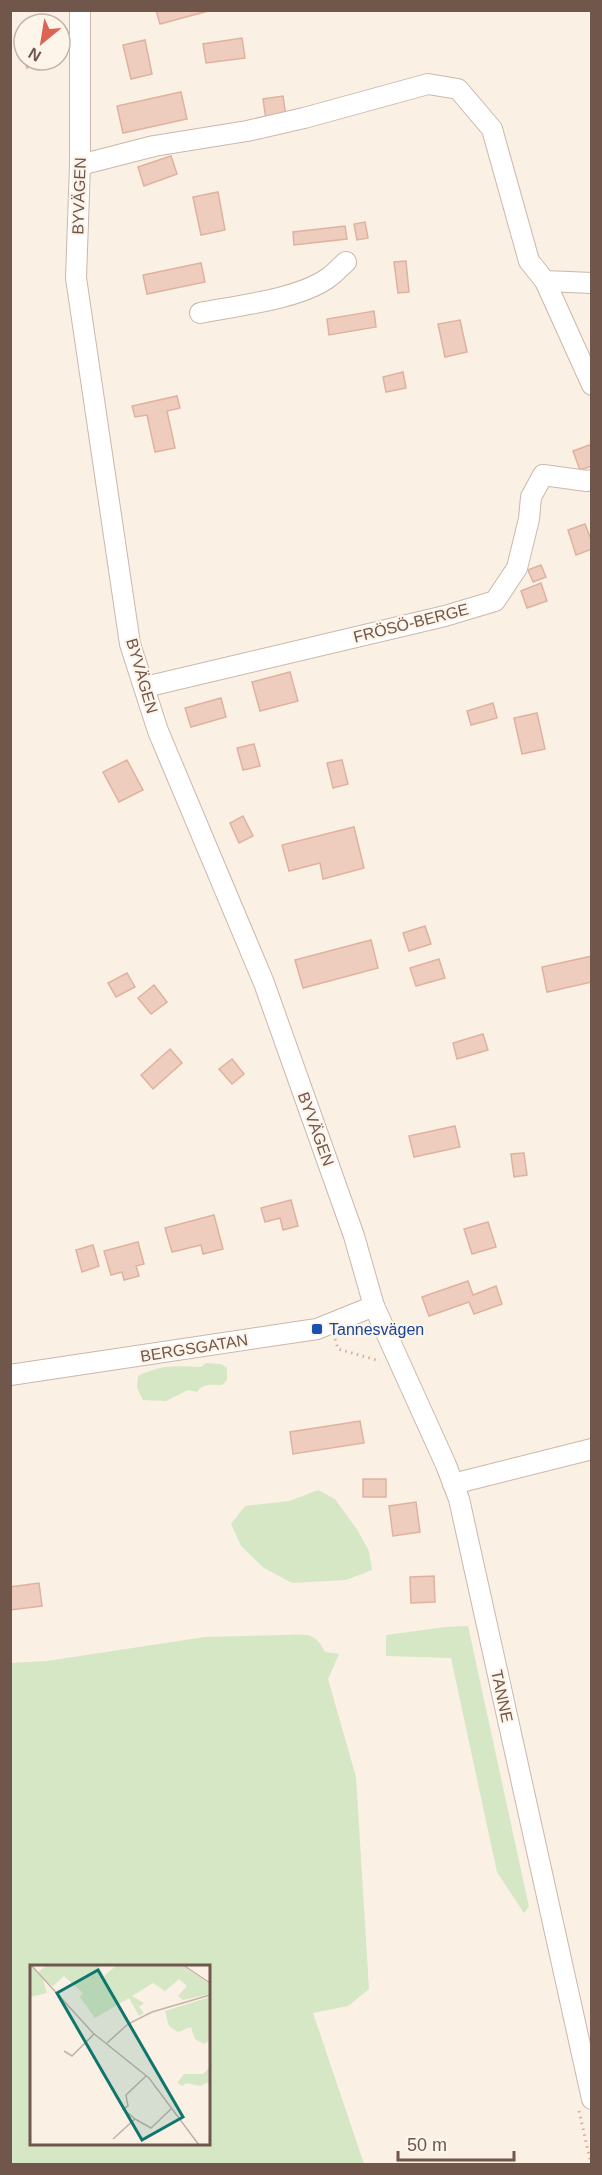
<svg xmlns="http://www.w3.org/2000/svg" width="602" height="2175" font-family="Helvetica,sans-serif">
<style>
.green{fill:#d5e7c4;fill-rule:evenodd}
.building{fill:#eecdbe;stroke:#dfb29f;stroke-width:1.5}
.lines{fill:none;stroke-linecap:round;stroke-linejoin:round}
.minor-casing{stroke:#cbb7ab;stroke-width:22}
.path{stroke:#d2b0a1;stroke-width:3;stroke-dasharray:1.5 4.5;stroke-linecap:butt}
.minor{stroke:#fff;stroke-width:20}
.transit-dot{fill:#1a4fb4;stroke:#fdf4ea;stroke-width:2}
.labels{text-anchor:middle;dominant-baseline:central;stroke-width:4.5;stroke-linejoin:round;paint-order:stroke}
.street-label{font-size:16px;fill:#71564c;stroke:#fdf4ea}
.transit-label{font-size:16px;fill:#164399;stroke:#fdf4ea;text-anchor:start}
.inset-road{fill:none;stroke:#c3b2a7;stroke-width:1.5}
.view{fill:#0f766e;fill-opacity:0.15;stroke:#0f766e;stroke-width:3}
.inset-edge{fill:none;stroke:#71564c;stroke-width:3}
</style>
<rect width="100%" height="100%" fill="#faf0e4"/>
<g class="green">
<path d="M206,1363l15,1 6,4v12l-5,5c-10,0 -19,-2 -25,7l-9,-2 -22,11 -23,-1 -6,-12 1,-12c24,-12 38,-10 63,-9z"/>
<path d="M318,1490l17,9 23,32 11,20 3,19 -26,10 -54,3 -28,-15 -23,-22 -10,-22 14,-18 45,-5z"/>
<path d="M468,1626l61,281 -5,6 -27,-41 -46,-214 -65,-2v-21l60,-8z"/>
<path d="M281,1635c23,0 33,-5 44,17l14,2 -11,25 28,98 13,212 -21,17 -35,7 51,151h-353v-501l36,-2 158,-24zM32,1966h176v178h-176z"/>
</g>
<g class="building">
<path d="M156,10h56l-52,14z"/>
<path d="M242,38l3,20 -39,5 -3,-19z"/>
<path d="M145,40l7,34 -21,5 -8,-34z"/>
<path d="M24,60h29l-26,8z"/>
<path d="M181,92l6,27 -64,14 -6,-27z"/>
<path d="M283,96l3,21 -20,3 -3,-21z"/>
<path d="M171,156l6,18 -33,12 -6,-19z"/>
<path d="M218,192l7,38 -24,5 -8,-38z"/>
<path d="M365,222l3,16 -11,2 -3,-16z"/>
<path d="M345,226l2,13 -53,6 -1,-13z"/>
<path d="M406,261l3,31 -11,1 -4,-31z"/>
<path d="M201,263l4,19 -58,12 -4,-19z"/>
<path d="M374,311l2,16 -47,8 -2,-16z"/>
<path d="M460,320l7,32 -22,5 -7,-33z"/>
<path d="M403,372l3,16 -20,4 -3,-15z"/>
<path d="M177,396l3,12 -13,3 8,37 -20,4 -8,-37 -12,2 -3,-11z"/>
<path d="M592,444v22l-12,4 -7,-19z"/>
<path d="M585,524l7,18v7l-16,6 -8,-25z"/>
<path d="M541,565l5,12 -13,5 -5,-12z"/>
<path d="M541,583l6,18 -20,7 -6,-17z"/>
<path d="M290,672l8,29 -38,10 -8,-29z"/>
<path d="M221,698l5,19 -35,10 -6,-19z"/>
<path d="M493,703l4,15 -26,7 -4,-14z"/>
<path d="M537,713l8,36 -23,5 -8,-36z"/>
<path d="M254,744l6,22 -17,4 -6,-22z"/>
<path d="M127,760l16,30 -24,12 -16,-30z"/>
<path d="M342,760l6,24 -15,4 -6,-25z"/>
<path d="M243,816l10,20 -14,7 -9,-20z"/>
<path d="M354,827l10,41 -41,11 -3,-16 -31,8 -7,-26z"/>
<path d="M425,926l6,18 -22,7 -6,-18z"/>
<path d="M371,940l7,28 -75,20 -8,-28z"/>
<path d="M592,956v26l-45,10 -5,-25z"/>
<path d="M439,959l6,19 -29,8 -6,-18z"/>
<path d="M127,973l8,14 -19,10 -8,-14z"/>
<path d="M154,985l13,17 -16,12 -13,-16z"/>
<path d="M483,1034l5,16 -31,9 -4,-16z"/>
<path d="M170,1049l12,14 -29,26 -12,-14z"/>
<path d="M232,1059l12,15 -12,10 -13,-15z"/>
<path d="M455,1126l5,21 -46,10 -5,-21z"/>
<path d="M524,1153l3,22 -13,2 -3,-23z"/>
<path d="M291,1200l7,26 -15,4 -3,-12 -15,4 -4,-14z"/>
<path d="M214,1215l9,34 -20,5 -2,-9 -29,7 -7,-24z"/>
<path d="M488,1222l8,25 -24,7 -8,-25z"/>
<path d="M138,1242l6,22 -8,2 3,10 -15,4 -2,-8 -11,3 -7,-24z"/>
<path d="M93,1245l6,21 -17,6 -6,-22z"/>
<path d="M468,1281l5,14 23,-9 6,18 -28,10 -5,-12 -40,14 -7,-19z"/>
<path d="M360,1421l4,22 -71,11 -3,-22z"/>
<rect x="363" y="1479" width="23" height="18"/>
<path d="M416,1502l4,30 -27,4 -4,-30z"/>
<path d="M434,1576l1,26 -24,1 -1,-26z"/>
<path d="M39,1583l3,23 -32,4v-23z"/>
</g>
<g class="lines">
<g class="minor-casing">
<g id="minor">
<path d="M80,10v155l-4,113 54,366 28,87 106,252 90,253 20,70 72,159 13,34 133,600"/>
<path d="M80,165l74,-19 93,-15 57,-13 124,-34 30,5 34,40 37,132 16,20 47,2"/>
<path d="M545,281l47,104"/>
<path d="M200,313c36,-7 99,-14 128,-35 6,-4 12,-11 18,-16"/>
<path d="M145,687l300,-71 50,-15 22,-33 12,-49 2,-22 12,-22 44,6 5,-1"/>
<path d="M10,1375l307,-46 57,-23"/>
<path d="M453,1484l139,-35"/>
</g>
</g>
<g class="path">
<path d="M335,1339l3,10 42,12"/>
<path d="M579,2111l12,53"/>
</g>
<use href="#minor" class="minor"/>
</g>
<rect class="transit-dot" x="311" y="1323" width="12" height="12" rx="3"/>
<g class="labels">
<g class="street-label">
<text transform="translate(79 196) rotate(-88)">BYVÄGEN</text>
<text transform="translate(411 623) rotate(-14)">FRÖSÖ-BERGE</text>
<text transform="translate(142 676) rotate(74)">BYVÄGEN</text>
<text transform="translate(316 1129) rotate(70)">BYVÄGEN</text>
<text transform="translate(194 1348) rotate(-9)">BERGSGATAN</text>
<text transform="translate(502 1696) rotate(78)">TANNE</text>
</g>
<g class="transit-label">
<text x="329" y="1329">Tannesvägen</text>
</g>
</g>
<g transform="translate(30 1965)">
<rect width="180" height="180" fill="#faf0e4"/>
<path d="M0,0l8,8 9,-8h51l6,11 13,-11h64l29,19v10l-27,6 -5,-4 9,-10 -8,-7 -14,12 -12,-8 -21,13 12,7 -5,4 5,6 -5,3 -10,-18 -34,20 -15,-21 3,-4 -19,-17 -11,10 -10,-6 4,13 -17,4zM180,32v43l-6,4 -9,-5 -4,-12 -13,5 -9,-6 -4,-15zM180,102v15l-10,4 -14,-3 -3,3 -6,-3 7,-9h19z" fill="#d5e7c4"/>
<path class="inset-road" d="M1,0l62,68 56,45 50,67M153,0l27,18M77,78l21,-19 24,-12 58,-17M34,86l8,5 22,-22M105,154l-12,-10 5,-3 -2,-11 20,-19M83,174l22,-20 16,9 20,-19"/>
<path class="view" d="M68,5l85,147 -41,23 -85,-147z"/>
<rect width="180" height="180" class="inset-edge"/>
</g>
<rect width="602" height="2175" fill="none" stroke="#71564c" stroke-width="24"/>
<g transform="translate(42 42) rotate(210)"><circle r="28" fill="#fdf4ea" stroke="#c5b5ab" stroke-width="1.5"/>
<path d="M0-4.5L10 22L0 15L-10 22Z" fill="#db6552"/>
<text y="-9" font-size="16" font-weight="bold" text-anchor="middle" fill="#71564c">N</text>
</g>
<path d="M398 2151v9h116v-9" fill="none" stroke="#71564c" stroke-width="3"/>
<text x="407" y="2151" font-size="18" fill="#71564c" stroke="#fdf4ea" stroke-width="4.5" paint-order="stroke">50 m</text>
</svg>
